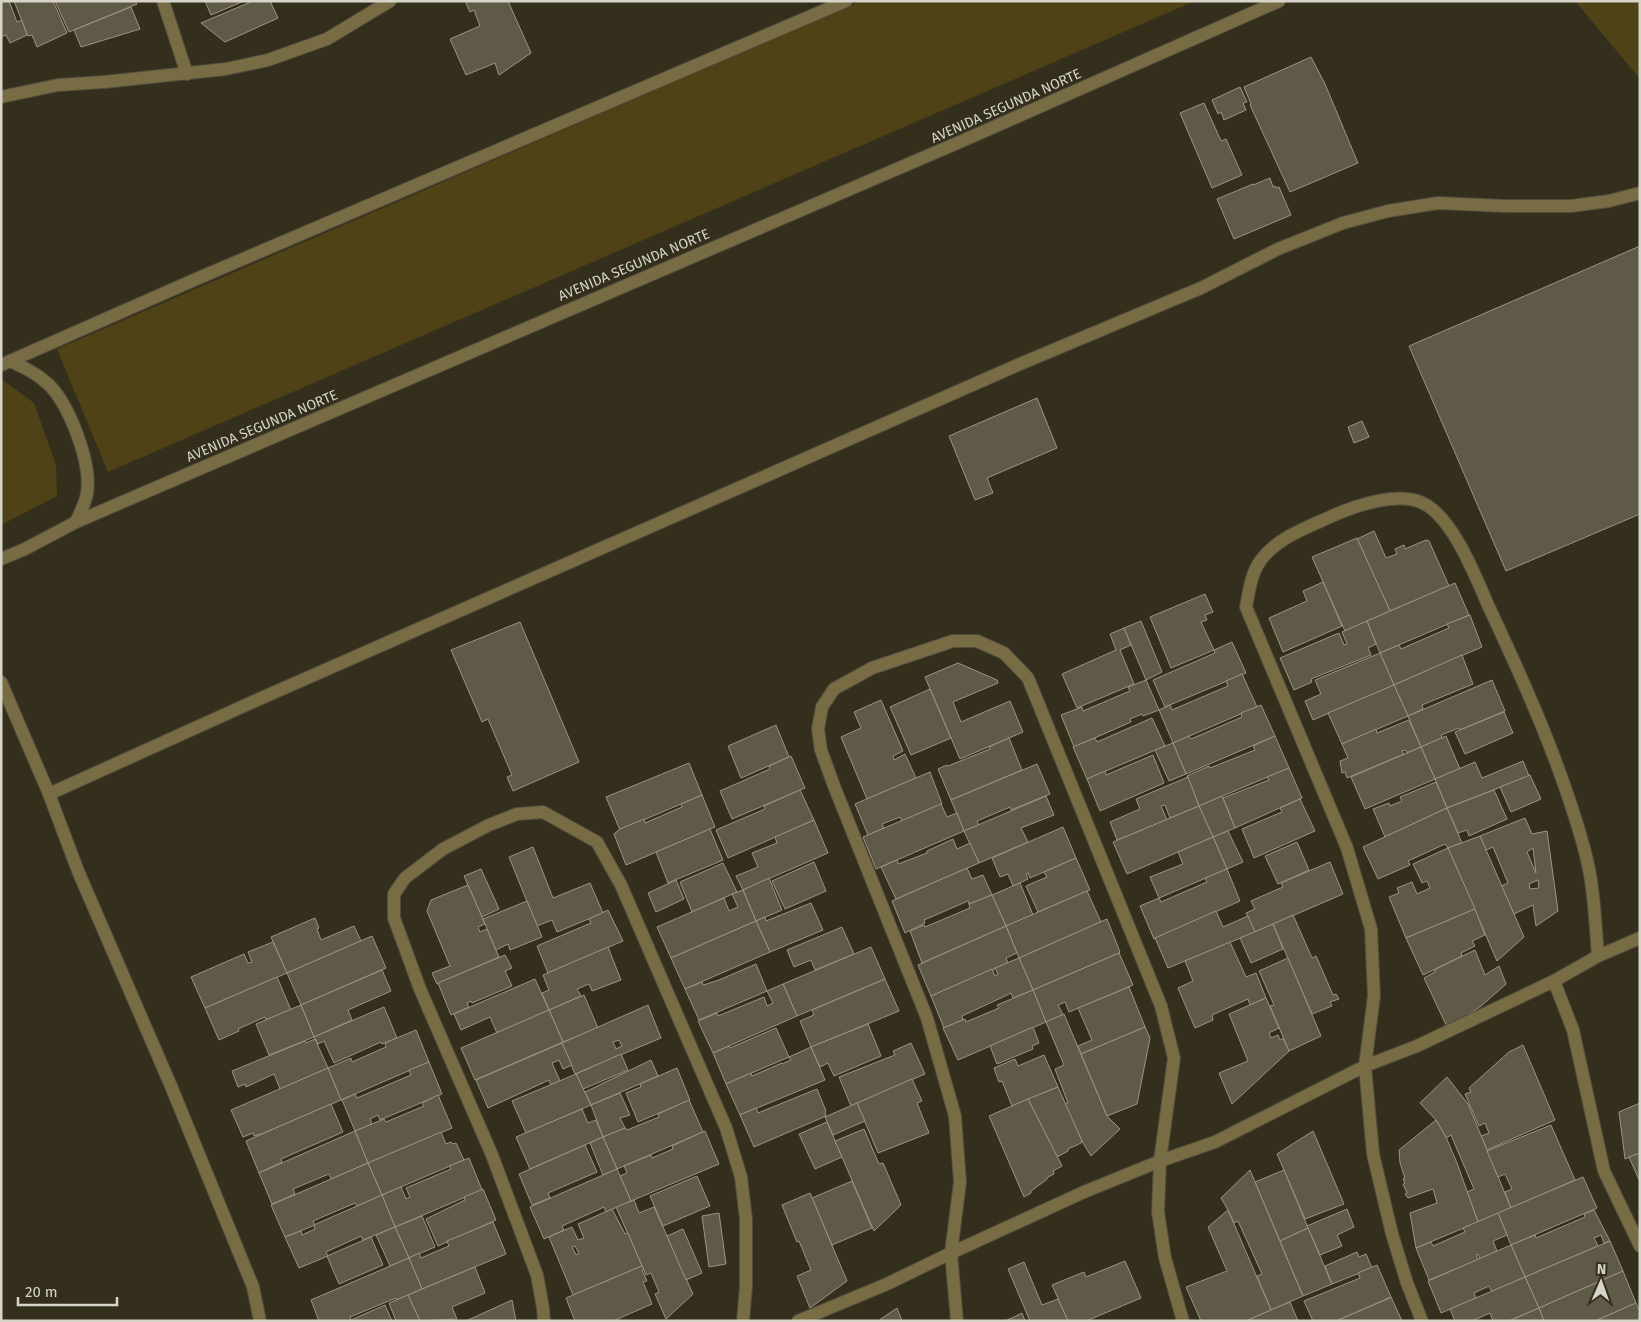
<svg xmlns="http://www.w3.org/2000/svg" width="1641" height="1322" font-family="'Fira Sans',sans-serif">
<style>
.green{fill:#4f4216}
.building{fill:#5f5947;stroke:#9b9580;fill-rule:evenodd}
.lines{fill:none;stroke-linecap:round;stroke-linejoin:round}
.minor-casing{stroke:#514d3c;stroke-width:14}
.minor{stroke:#786c45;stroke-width:12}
.labels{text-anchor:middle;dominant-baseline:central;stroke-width:4;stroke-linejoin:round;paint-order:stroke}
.street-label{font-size:14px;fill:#d7d4c9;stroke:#342f1d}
</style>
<rect width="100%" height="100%" fill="#342f1d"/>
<g class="green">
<path d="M861,1h334l-1087,471 -51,-123z"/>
<path d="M1575,1h65v78z"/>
<path d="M1,379l33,24 22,62 1,31 -56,29z"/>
</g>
<g class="building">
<path d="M1,1h8l8,21 5,-2 5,15 -17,8 -4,-8 -5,2z"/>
<path d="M14,1h39l14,32 -30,14 -5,-12 -4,1z"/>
<path d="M55,1h80l2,3 -68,28z"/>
<path d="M205,1h39l-33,14z"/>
<path d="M253,1h17l8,17 -53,24 -24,-19z"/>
<path d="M465,1h43l23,52 -32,22 -4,-12 -29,12 -16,-36 30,-13 -6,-16 -4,2z"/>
<path d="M131,7l9,22 -59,18 -7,-17z"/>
<path d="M1311,57l14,27 33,79 -68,29 -40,-87 1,-1 -7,-17z"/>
<path d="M1240,87l7,15 -4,1 3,7 -22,10 -3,-8 -3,2 -6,-14z"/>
<path d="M1204,103l17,38 5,-2 16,36 -30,13 -32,-75z"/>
<path d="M1270,178l3,9 2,-1 1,2 3,-1 12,28 -57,24 -17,-40 36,-15v1z"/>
<path d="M1640,246v268l-134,57 -97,-225z"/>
<path d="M1037,398l20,50 -70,30 6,15 -18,7 -26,-64z"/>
<path d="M1362,421l7,16 -15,6 -6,-16z"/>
<path d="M1374,531l12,27 11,-4 -2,-5 9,-4 1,4 21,-9 3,1 20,45 -59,25 -33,-72z"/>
<path d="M1357,538l33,73 -45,20 -33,-74z"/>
<path d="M1323,582l19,44 -59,26 -14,-34 38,-17 -4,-10z"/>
<path d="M1455,583l14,32 -89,38 -13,-32z"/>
<path d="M1205,594l8,18 -8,3 2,5 -6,2 13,28 -43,18 -21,-51z"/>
<path d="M1470,615l12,32 -88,38 -14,-32 19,-8 2,4 48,-21 -2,-4z"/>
<path d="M1141,621l21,51 -16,8 -22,-52z"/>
<path d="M1367,621l9,23 -8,4 3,7 -60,24 1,3 -18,8 -14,-32 59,-25 5,12 3,-1 -5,-12z"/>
<path d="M520,622l59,140 -66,29 -6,-14 5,-2 -24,-56 -6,3 -31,-72z"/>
<path d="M1124,628l7,17 -11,5 14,34 -57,24 -15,-34 54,-24 -6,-16z"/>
<path d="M1232,642l14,31 -81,34 -12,-27 62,-27 -1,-3z"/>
<path d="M1380,653l14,32 -81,35 -8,-19 16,-7 -6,-14z"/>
<path d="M1462,655l11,29 -51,21 1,4 -15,7 -14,-31z"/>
<path d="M958,663l39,17 1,3 -45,19 8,20 49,-21 13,31 -63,27 -35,-82z"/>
<path d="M1242,674l15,33 -84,36 -14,-33 11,-5 2,5 56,-24 -2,-5z"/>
<path d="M1146,680l13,30 -16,6 -1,-2 -12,5 1,3 -57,25 -13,-32 21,-8 1,4 47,-20 -2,-4z"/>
<path d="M1492,680l13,31 -45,19 -1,-2 -18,7 1,3 -21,9 -13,-31z"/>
<path d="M1394,685l14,31 -66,28 -14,-31z"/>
<path d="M930,689l21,49 -40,17 -21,-48z"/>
<path d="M881,700l22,51 -10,5 1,4 11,-6 11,24 -49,21 -26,-62 20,-9 -7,-16z"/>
<path d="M1261,705l14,31 -89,38 -13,-31 16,-7 2,3 51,-22 -1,-4z"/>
<path d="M1504,712l9,21 -48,21 -10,-22z"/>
<path d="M1152,718l13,28 -78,33 -14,-32 22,-9 2,4z"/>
<path d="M1409,720l12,27 -14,6 -1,-3 -4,1 2,3 -57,24 -2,-6 -3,1 -2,-12 8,-3 -6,-14 34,-15 1,4z"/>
<path d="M776,725l13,32 -48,21 -13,-32z"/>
<path d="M1275,736l14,32 -90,38 -12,-30 22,-10 1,2 45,-18 -2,-4z"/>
<path d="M1446,736l14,33 -25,10 -14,-32z"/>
<path d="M1009,738l13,32 -71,30 -13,-31 9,-4 1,1 42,-17 -1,-2z"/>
<path d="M1173,743l13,31 -17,7 -14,-31z"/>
<path d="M1421,747l14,32 -70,30 -14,-32z"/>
<path d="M1153,755l11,28 -64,28 -13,-32 18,-8 1,4z"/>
<path d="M791,756l14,32 -73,31 -12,-28 50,-22 -1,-3z"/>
<path d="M1523,761l6,15 -82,32 -12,-29 40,-17 7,16z"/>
<path d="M689,763l13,32 -82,35 -14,-33z"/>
<path d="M1037,764l13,30 -39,16 -1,-3 -33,14 2,4 -15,6 -13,-31z"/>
<path d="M1289,768l13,30 -67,30 -12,-30 46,-18 -2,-3z"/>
<path d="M930,772l12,32 -40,17 -2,-4 -18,7 2,4 -16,7 -13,-31z"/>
<path d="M1530,775l11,24 -30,13 -11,-25z"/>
<path d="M1188,777l11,29 -29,12 -5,-13 -4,1 6,14 -50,20 -7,-18 30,-13 -4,-10z"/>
<path d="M1436,782l11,26 -62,29 -12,-28 16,-6 1,3 12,-5 -2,-4z"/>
<path d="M800,790l14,30 -86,38 -12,-28 49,-21 -1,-3z"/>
<path d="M1494,790l13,29 -38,17 -2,-6 -9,3 -11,-25z"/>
<path d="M702,795l13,32 -89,38 -12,-31 6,-5 24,-10 1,4 37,-16 -1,-3z"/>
<path d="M1046,796l8,19 -33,13 7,14 -49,21 -15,-32z"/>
<path d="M1222,796l13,32 -22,9 -14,-31z"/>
<path d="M1300,799l15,32 -61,27 -12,-29 40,-17 -2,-4z"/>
<path d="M941,804l6,13 10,-4 7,18 -88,38 -13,-32z"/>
<path d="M1199,806l14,31 -86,37 -14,-32z"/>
<path d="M1447,808l15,35 -14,5 -3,-4 -37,17 2,4 -32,14 -15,-32z"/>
<path d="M1525,818l7,16 15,-3 11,80 -22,15 -3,-21 -19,9 -13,-28 7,-3 -15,-36 -7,3 -6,-14zM1533,848l3,25 -9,-21zM1538,880l1,8 -9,1 -1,-5z"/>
<path d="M814,820l14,33 -85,37 -7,-14 22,-9 -6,-14 25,-10 -2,-6z"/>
<path d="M1063,827l13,31 -46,20 -2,-5 -2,1 2,5 -15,7 -5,-12 -8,3 -8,-19z"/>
<path d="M710,829l13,31 -55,23 -12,-31z"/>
<path d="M1228,831l15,31 -16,7 -14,-32z"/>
<path d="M1480,836l44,101 -27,24 -49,-113z"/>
<path d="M1213,837l14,32 -68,29 -9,-21 33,-13 -5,-12z"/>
<path d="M953,839l4,10 13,-6 9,20 -83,36 -15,-32 16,-7 1,4 29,-11v-2z"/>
<path d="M1297,842l12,28 -31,14 -13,-28z"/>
<path d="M533,847l20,51 37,-15 13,30 -46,19 -5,-12 -15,6 -28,-69z"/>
<path d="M1448,848l27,61 -69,29 -17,-41 10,-4 -2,-5 15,-6 5,12 13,-6 -3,-7 -5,2 -9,-19z"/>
<path d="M1076,858l14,32 -52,22 -12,-26 21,-9 -3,-5z"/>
<path d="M814,862l12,29 -41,18 -13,-28z"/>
<path d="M1330,862l13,32 -88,38 -9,-19 9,-4 -4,-8 32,-14 -2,-4z"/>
<path d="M723,863l14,29 -45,20 -12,-30z"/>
<path d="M967,868l5,11 11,-4 9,20 -23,9 -1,-3 -44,19 1,3 -20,10 -13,-32z"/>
<path d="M481,869l18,40 -17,8 -18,-41z"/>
<path d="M1227,869l13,32 -86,38 -14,-33 19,-8 2,4 46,-20 -2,-4z"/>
<path d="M769,878l13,32 -26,11 -13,-31z"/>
<path d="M676,880l8,19 -28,13 -8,-19z"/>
<path d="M1020,883l13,32 -27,11 -14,-31z"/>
<path d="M468,885l17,39 -7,3 2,5 7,-3 12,28 -62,27 -5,-11 18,-7 -23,-55 4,-11z"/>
<path d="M743,890l13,31 -85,37 -14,-31 67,-29 5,13 9,-4 -6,-13z"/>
<path d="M1087,891l14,31 -82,36 -13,-32z"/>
<path d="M992,895l14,31 -84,37 -12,-32 14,-6 1,2 45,-19 -1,-4z"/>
<path d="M527,901l15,36 -32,13 -2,-6 -12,6 -13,-31z"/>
<path d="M811,903l12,27 -53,22 -14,-31 9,-4 1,4z"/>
<path d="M1475,909l10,26 -13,6 3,5 -14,7 1,3 -39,19 -17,-37z"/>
<path d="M608,910l15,31 -75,32 -11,-27 54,-23 -2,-4z"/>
<path d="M1216,911l7,16 25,-11 7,16 -87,36 -13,-30z"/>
<path d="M1293,915l19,43 4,-2 17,39 3,-1 3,5 -9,3 2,4 -20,8 -39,-90z"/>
<path d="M315,918l4,10 -2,1 4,11 33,-14 7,15 -74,32 -16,-36z"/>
<path d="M1107,919l13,33 -1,1 -86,37 -14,-32z"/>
<path d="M756,921l14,31 -85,37 -14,-31z"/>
<path d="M1273,924l10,25 -32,14 -11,-25z"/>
<path d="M1006,926l11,27 -11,5 2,5 -77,33 -13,-31z"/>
<path d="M842,927l12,27 -39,16 -4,-10 -17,7 -7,-17z"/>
<path d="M372,936l14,32 -85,37 -14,-32z"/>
<path d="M273,942l14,31 -82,35 -14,-31 53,-23 4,9 4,-1 -4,-10z"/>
<path d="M1230,942l16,35 10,-4 10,25 -16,7 -2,-6 -36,16 1,5 -18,8 -17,-40 15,-7 -8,-20z"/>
<path d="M608,947l13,33 -29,11 -3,-7 -12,5 4,7 -32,14 -7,-17 7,-3 -6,-15z"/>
<path d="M871,947l14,32 -88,37 -14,-32z"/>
<path d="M1475,950l10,25 14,-9 7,18 -25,22 -33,23 -24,-51 11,-6 -1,-2z"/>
<path d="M1119,953l14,32 -64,27 -4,-10 -7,3 5,10 -17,7 -13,-32z"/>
<path d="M505,955l7,13 -7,3 7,15 -40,17 -1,-2 -4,2 2,4 -18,8 -13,-32z"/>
<path d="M1019,958l14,32 -20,8 -2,-5 -8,4 -41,19 1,4 -19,8 -13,-32 61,-27 3,7 3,-2 -3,-6z"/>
<path d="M1288,958l33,78 -32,15 -19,-45 4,-1 -15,-34z"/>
<path d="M756,964l11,27 -68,29 -14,-31 17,-7 1,3 16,-5z"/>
<path d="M382,970l9,21 -43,19 4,10 -38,17 -13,-32z"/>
<path d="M277,977l14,33 -25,10 -1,-3 -27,12 1,2 -20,9 -14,-32z"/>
<path d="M535,979l14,31 -52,23 -7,-16 -29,13 -7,-16z"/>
<path d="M885,979l14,32 -88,36 -11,-26 14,-6 -2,-5z"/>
<path d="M783,984l14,32 -84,37 -15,-32 19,-8 1,3 46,-19 3,9 6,-3 -6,-12z"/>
<path d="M1129,987l16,40 -64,27 -3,-8 14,-6 -14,-32z"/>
<path d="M1033,990l13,32 -88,38 -15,-32 22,-9 1,3 33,-14 -2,-3z"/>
<path d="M584,995l14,33 -35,14 -14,-32z"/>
<path d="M1266,998l13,30 -10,5 2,5 7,-3 2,5 3,-2 6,13 -57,53 -13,-31 29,-12 -19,-47z"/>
<path d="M301,1005l13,32 -45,18 -13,-31z"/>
<path d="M648,1005l13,33 -86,36 -13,-31zM619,1040l3,6 -6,3 -3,-7z"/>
<path d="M384,1007l13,31 -15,6 -1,-2 -47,21 -10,-22 -6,3 -4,-7z"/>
<path d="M549,1010l14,32 -88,38 -14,-32z"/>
<path d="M1064,1014l43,102 13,13 -29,27 -8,-13 -19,-39 4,-1 -13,-34 9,-4 -18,-43z"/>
<path d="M868,1024l13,32 -47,20 -6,-13 -8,4 -9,-20z"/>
<path d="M1033,1027l6,16 -7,3 1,3 -36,15 -7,-18z"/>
<path d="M1145,1027l5,11 -13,66 -30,12 -26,-62z"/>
<path d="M776,1028l13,29 -63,27 -13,-31 16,-7 1,2z"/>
<path d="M416,1030l13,32 -88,38 -13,-32 23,-10 1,4 34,-15 -1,-4z"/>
<path d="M315,1039l13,29 -48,21 -6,-15 -28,13 -1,-3 -7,3 -6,-16 73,-30 1,2z"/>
<path d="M562,1043l10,22 -9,4 -4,-9 -7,3 8,18 -9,4 -2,-5 -61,28 -12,-28z"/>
<path d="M911,1043l14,31 -74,32 -12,-29 56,-22 -2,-4z"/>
<path d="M1523,1045l32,75 -68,30 -6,-14 8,-3 -4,-10 -6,3 -14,-32 6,-2 -2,-4 40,-36z"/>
<path d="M811,1047l14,33 -85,35 -14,-31 25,-11 1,3 30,-13v1l9,-4 -2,-3z"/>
<path d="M621,1054l7,16 -45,19 -7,-15z"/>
<path d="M1044,1055l14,32 -46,19 -10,-25 -3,1 -5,-14 21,-9 3,7z"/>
<path d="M651,1060l7,16 -67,29 -6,-13z"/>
<path d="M429,1062l13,32 -62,26 -2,-5 -8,4 2,5 -17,7 -13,-31 13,-6 2,4 54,-23 -2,-5z"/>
<path d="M328,1068l13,32 -77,33 -10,3 -1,-3 -10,4 -12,-27z"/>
<path d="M677,1068l13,32 -52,22 -12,-29 15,-6 -1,-3z"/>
<path d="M576,1074l15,31 -65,28 -14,-32z"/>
<path d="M1447,1077l21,27 43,104 -33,14 -11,-30 7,-3 -23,-54 -5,3 -10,-18 -16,-17z"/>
<path d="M912,1079l10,22 -5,2 12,30 -51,20 -21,-50z"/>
<path d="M1058,1087l24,54 -1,2 -13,6v2l-11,6 -29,-58z"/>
<path d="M817,1089l9,22 -1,1 1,4 -72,31 -14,-32 16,-7 2,5z"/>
<path d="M620,1093l10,22 -10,3 5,10 -22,9 -12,-32z"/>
<path d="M438,1095l14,33 -84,35 -13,-32 29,-12 2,3 38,-16 -2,-3z"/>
<path d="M1028,1099l34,67 -9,5 1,3 -6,3 -2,3 -15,11v2l-7,4 -35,-81z"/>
<path d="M689,1100l14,32 -86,37 -14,-32 22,-9 2,2 32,-13 -1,-3z"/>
<path d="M857,1103l8,18 -32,14 -8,-18z"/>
<path d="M1640,1103v50l-15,6 -6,-47z"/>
<path d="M331,1104l12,28 -62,27 1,3 -23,11 -13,-32z"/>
<path d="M582,1109l6,14 8,-3 7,17 -73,32 -14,-32z"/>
<path d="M1436,1120l10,17 11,26 21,59 -62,26 -6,-35 27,-10 -4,-14 -25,9 -3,-4 2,-1 -4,-9 2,-1 -2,-4 2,-1 -5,-15 -1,-13z"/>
<path d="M827,1122l15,35 -27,12 -16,-35z"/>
<path d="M1551,1125l24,55 -64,28 -6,-16 7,-3 -7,-15 -7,3 -11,-26z"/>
<path d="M864,1129l15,35 4,-1 18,42 -27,26 -39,-90z"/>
<path d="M355,1131l13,32 -37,16 -2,-5 -36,15 2,5 -23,10 -13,-31z"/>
<path d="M705,1131l14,33 -88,37 -11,-25 7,-3 -3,-7 27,-11 1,3 21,-9 -1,-3z"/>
<path d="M1313,1131l31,73 -39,15 -28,-65z"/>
<path d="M441,1132l5,12 5,-2 2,2 3,-1 8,17 -82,35 -14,-32z"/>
<path d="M603,1137l14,32 -14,6 -13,-32z"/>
<path d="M585,1145l12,27 -49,21 2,5 -18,7 -13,-31z"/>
<path d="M1640,1153v29l-11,-25z"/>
<path d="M469,1158l13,32 -87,37 -13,-32 19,-8 5,12 4,-2 -4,-9 45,-19 -2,-3z"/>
<path d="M368,1163l14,32 -25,11 -2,-3 -42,18 2,4 -30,12 -14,-32z"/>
<path d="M617,1169l14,32 -25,11 -2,-5 -42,19 2,4 -20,9 -14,-32z"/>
<path d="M1250,1170l53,126 -32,14 -14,-34 5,-2 -24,-53 -4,2 -6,-13 -7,-12z"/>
<path d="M1284,1170l24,58 -28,13 -25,-59z"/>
<path d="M697,1176l13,30 -47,20 -13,-30z"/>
<path d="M1583,1177l14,31 -86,37 -13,-32z"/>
<path d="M852,1181l20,47 -40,17 -20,-47z"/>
<path d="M483,1189l13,31 -58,26 -12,-27 39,-19 -1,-3z"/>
<path d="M810,1193l37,88 -37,27 -13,-32 14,-6 -12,-29 -2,1 -15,-37z"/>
<path d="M382,1195l13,32 -32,13 -2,-4 -35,16 2,4 -29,12 -14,-31 16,-6 1,4 13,-6 -1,-4z"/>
<path d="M634,1200l5,13 15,-6 39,87 -27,25 -11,-25 4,-2 -8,-19 -5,2 -30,-68z"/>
<path d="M612,1209l13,25 3,-1 14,33 -69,29 -24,-58 23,-10 6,13 6,-2 -6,-14zM575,1246l4,7 -3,2 -4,-8z"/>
<path d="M1347,1209l7,18 -17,8 5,11 -22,9 -13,-29z"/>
<path d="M1228,1210l43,100 -25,11h-45l-15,-34 41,-16 -19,-44z"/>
<path d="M1594,1210l16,31 -6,2 -3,-8 -7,3 4,8 -73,31 -14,-32 24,-10 1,3 49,-21 -1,-3z"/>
<path d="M719,1213l7,51 -17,3 -7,-51z"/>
<path d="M1498,1213l9,22 -14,6 4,10 -17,8 -2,-5 -2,1 2,5 -49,20 -13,-32 15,-6 2,4 32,-14 -2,-4z"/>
<path d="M422,1216l13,31 -26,11 -14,-31z"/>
<path d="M493,1222l13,32 -84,35 -13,-31 10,-5 2,5 28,-12 -2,-5z"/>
<path d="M395,1227l14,31 -19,8 -14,-31z"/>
<path d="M1308,1228l24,56 -29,12 -23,-55z"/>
<path d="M683,1229l19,44 -16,7 -19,-44z"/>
<path d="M371,1237l12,28 -44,19 -12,-28z"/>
<path d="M1610,1241l13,30 -84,37 -14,-31z"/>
<path d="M1511,1245l14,32 -33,15 -3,-6 -15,7 2,5 -35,15 -13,-32z"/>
<path d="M1357,1252l2,5 7,-3 6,14 -40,16 -7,-18z"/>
<path d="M409,1258l13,31 -25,11 -1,-2 -46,19 1,3 -3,1h-29l-8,-21z"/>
<path d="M1125,1261l16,37 -55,23h-18l-16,-36 32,-13 2,5z"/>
<path d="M1024,1262l18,43 16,-6 10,22h-38l-22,-52z"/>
<path d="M1377,1265l14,32 -55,24h-23l-9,-20 56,-23 -2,-5z"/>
<path d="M642,1266l2,3 -2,1 5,11 -4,1 9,22 -39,17h-38l-9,-23z"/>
<path d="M475,1267l10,26 -33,14 5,12 -37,2 -12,-26z"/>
<path d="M1623,1271l13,32 -41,18h-51l-5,-13z"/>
<path d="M1525,1277l14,31 -30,13h-16l-3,-8 -18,8h-17l-5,-12z"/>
<path d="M408,1295l12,26h-24l-7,-18z"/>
<path d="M1391,1297l11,24h-66l54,-23z"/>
<path d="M512,1300l4,21h-50z"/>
<path d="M1290,1302l8,19h-52l25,-11z"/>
<path d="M1636,1303l4,8v10h-45z"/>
<path d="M385,1305l7,16h-44l3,-1z"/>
<path d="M897,1308l5,13h-24z"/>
<path d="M1539,1308l5,13h-35l7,-3z"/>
<path d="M1022,1313l3,8h-20l7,-3z"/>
</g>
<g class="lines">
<g class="minor-casing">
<g id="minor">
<path d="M163,1l24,73"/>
<path d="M1,97l57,-12 46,-3 122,-13 42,-9 59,-21 63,-38"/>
<path d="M10,361c13,6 26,12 37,22 22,20 45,80 40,110 -1,9 -7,20 -11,29"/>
<path d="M1,365l193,-85 652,-279"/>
<path d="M1,559l24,-10 51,-27 886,-381 317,-140"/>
<path d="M1,682l48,112 29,77 93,215 82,201 7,34"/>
<path d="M49,794l208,-94 763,-336 181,-76 77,-39 65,-26 45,-12 50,-8 67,3h66l38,-5 31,-8"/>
<path d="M1598,956l42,-18"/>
<path d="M544,1321l-1,-13 -6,-33 -45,-120 -72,-166 -26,-71v-24l11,-16 38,-29 46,-24 28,-11 26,-2 54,30 24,43 105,243 15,49 5,42v67l-3,35"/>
<path d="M798,1321l89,-37 64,-31 133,-61 76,-31 55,-19 150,-76 52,-20 137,-65"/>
<path d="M957,1321l-6,-68 9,-71 -5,-66 -28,-98 -93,-232 -13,-36 -3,-21 4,-22 12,-18 38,-21 81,-27h24l27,12 24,25 133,328 13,52 -14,103 -2,51 7,46 18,63"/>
<path d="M1422,1321l-15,-38 -15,-49 -19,-80 -8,-88 9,-70 -3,-67 -24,-81 -101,-241c3,-15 5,-34 15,-47 16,-22 45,-32 69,-43 26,-12 73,-28 98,-11 27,18 47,69 60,99 37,79 73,159 96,243 10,35 11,72 14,108l-44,25 19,49 31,141 36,75"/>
</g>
</g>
<use href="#minor" class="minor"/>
</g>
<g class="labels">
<g class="street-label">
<text transform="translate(1006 106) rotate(-24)">AVENIDA SEGUNDA NORTE</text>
<text transform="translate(634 265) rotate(-23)">AVENIDA SEGUNDA NORTE</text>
<text transform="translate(262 426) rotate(-23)">AVENIDA SEGUNDA NORTE</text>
</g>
</g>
<rect width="1641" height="1322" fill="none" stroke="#d7d4c9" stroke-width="5"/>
<g transform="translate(1601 1282) rotate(2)" stroke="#342f1d" stroke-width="4" paint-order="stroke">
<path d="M0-4L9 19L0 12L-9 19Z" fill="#d7d4c9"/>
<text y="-8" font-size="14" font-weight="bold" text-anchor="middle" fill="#d7d4c9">N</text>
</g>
<path d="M18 1297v8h99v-8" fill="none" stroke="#d7d4c9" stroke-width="2.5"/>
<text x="25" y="1297" font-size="15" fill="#d7d4c9" stroke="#342f1d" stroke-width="4" paint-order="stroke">20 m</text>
</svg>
